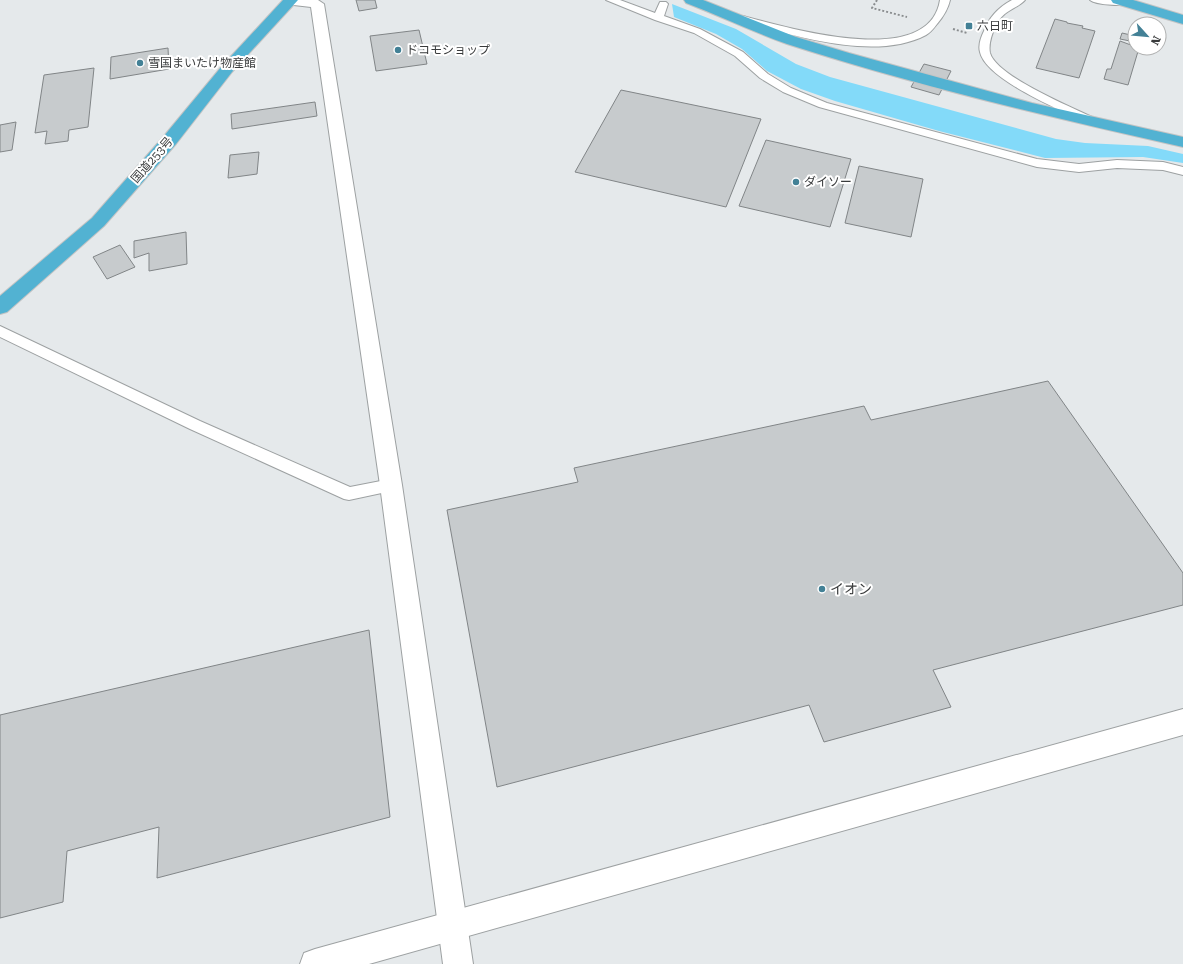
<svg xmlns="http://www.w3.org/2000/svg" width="1183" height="964" font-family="'Roboto Serif','Noto Sans JP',serif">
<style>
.green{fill:#83daf9}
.building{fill:#c7cbcd;stroke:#818587}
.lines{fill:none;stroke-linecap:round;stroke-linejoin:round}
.lane-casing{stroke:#9da1a2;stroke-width:2}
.street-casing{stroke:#9da1a2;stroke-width:2}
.secondary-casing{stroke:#9da1a2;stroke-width:2}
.highway-casing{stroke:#c4c4c4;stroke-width:2}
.path{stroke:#898c8e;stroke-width:2;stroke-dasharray:2 2;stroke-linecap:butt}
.lane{fill:#fff;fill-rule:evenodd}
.street{fill:#fff;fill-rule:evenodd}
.secondary{fill:#fff;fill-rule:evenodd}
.highway{fill:#52b2d2;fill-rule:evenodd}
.poi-dot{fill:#438196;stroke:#fff;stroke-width:1.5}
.labels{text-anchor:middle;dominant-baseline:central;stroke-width:4;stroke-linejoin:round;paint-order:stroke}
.far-poi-label{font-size:12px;fill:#393b3c;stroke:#fff;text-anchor:start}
.far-street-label{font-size:12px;fill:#393b3c;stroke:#fff}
.poi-label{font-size:14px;fill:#393b3c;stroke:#fff;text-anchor:start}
</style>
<rect width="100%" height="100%" fill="#e5e9eb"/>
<path class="green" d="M672,4l64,25 60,35 34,13 226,62 29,4 63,3 35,8v9l-40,-6 -98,1 -106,-27 -104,-30 -34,-12 -34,-18 -25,-22 -26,-15 -42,-17z"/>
<g class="building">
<path d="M356,0h19l2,8 -18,3z"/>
<path d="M1055,19l12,3v1l16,3 -1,2 13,3 -16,47 -43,-10z"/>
<path d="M419,30l8,34 -51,7 -6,-35z"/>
<path d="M1122,33l13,3v6l-15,-3z"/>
<path d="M1120,41l19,7 -11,37 -24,-6 3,-10h4z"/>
<path d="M168,48l1,21 -59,10 1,-22z"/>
<path d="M924,64l27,7 -12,24 -28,-8z"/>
<path d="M94,68l-6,59 -19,3 -1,11 -23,3 2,-13 -12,2 9,-58z"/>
<path d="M621,90l140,29 -35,88 -151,-35z"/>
<path d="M315,102l2,14 -85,13 -1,-15z"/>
<path d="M16,122l-4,28 -12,2v-27z"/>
<path d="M766,140l85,19 -21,68 -91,-21z"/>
<path d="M259,152l-2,22 -29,4 2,-23z"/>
<path d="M859,166l64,13 -12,58 -66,-14z"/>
<path d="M186,232l1,32 -38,7v-18l-15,5v-17z"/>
<path d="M120,245l15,22 -28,12 -14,-22z"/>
<path d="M1048,381l135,192v32l-250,65 18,37 -127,35 -15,-37 -312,82 -50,-277 131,-28 -4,-14 290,-62 7,14z"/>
<path d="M369,630l21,187 -233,61 2,-51 -92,24 -4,51 -63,16v-203z"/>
</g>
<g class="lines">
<g class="lane-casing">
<g id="lane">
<path d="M606,0h14l35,13 5,-11h6l2,2 -4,12 36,13 43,23 25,22 23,14 36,15 210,56 42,5 38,-4 46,2 20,5v8l-20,-5 -46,-2 -38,4 -42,-5 -218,-60 -36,-15 -23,-14 -25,-22 -41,-23 -39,-13z"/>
<path d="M940,0h10c-2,9 -7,17 -13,24 -3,4 -7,9 -11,11 -51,27 -134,0 -186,-14l-2,-2 5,-3c43,11 186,55 197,-16z"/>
<path d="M1012,0h13c-8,9 -20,9 -28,23 -4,8 -9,20 -7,30 7,24 84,55 108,67l1,2 -1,2h-8c-25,-12 -104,-44 -110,-72 -2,-7 1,-15 4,-21 5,-14 15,-24 28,-31z"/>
<path d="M1090,0h40l2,2c-5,5 -37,3 -42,-2z"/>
<path d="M0,326l200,95 150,66 41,-8 5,1 3,5 -3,5 -5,1 -42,9 -5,-1 -154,-70 -190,-92z"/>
</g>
</g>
<g class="street-casing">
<path id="street" d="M284,0h34l6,4 78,481 71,479h-30l-63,-479 -69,-478 -26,-3z"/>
</g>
<g class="secondary-casing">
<path id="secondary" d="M1183,709v26l-814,229h-69l4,-11 11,-4z"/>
</g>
<g class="highway-casing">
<g id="highway">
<path d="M283,0h15l-66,72 -56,72 -72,82 -97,86 -7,2v-18l92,-78 72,-82 58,-70z"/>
<path d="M684,0h19l93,37 53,16 183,50 151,34v10c-133,-30 -266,-61 -396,-103 -34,-12 -67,-28 -101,-41z"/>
<path d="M1111,0h22l50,15v9l-70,-21z"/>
</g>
</g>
<g class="path">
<path d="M877,0l-5,8 35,9"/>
<path d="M953,29l14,4"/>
</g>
<use href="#lane" class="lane"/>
<use href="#street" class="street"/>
<use href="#secondary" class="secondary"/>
<use href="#highway" class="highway"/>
</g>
<g class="poi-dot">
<rect x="965" y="22" width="8" height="8" rx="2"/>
<circle cx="398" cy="50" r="4"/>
<circle cx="140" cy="63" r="4"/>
<circle cx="796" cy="182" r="4"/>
<circle cx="822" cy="589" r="4"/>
</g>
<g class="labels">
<g class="far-poi-label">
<text x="977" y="26">六日町</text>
<text x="406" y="50">ドコモショップ</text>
<text x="148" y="63">雪国まいたけ物産館</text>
<text x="804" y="182">ダイソー</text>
</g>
<g class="far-street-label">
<text transform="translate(152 160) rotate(-49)">国道253号</text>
</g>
<g class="poi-label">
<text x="830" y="589">イオン</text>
</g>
</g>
<g transform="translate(1147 36) rotate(117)"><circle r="19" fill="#ffffff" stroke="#b0b1b1"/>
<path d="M0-3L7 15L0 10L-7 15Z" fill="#438196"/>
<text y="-6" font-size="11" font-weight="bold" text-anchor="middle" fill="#393b3c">N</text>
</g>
</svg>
